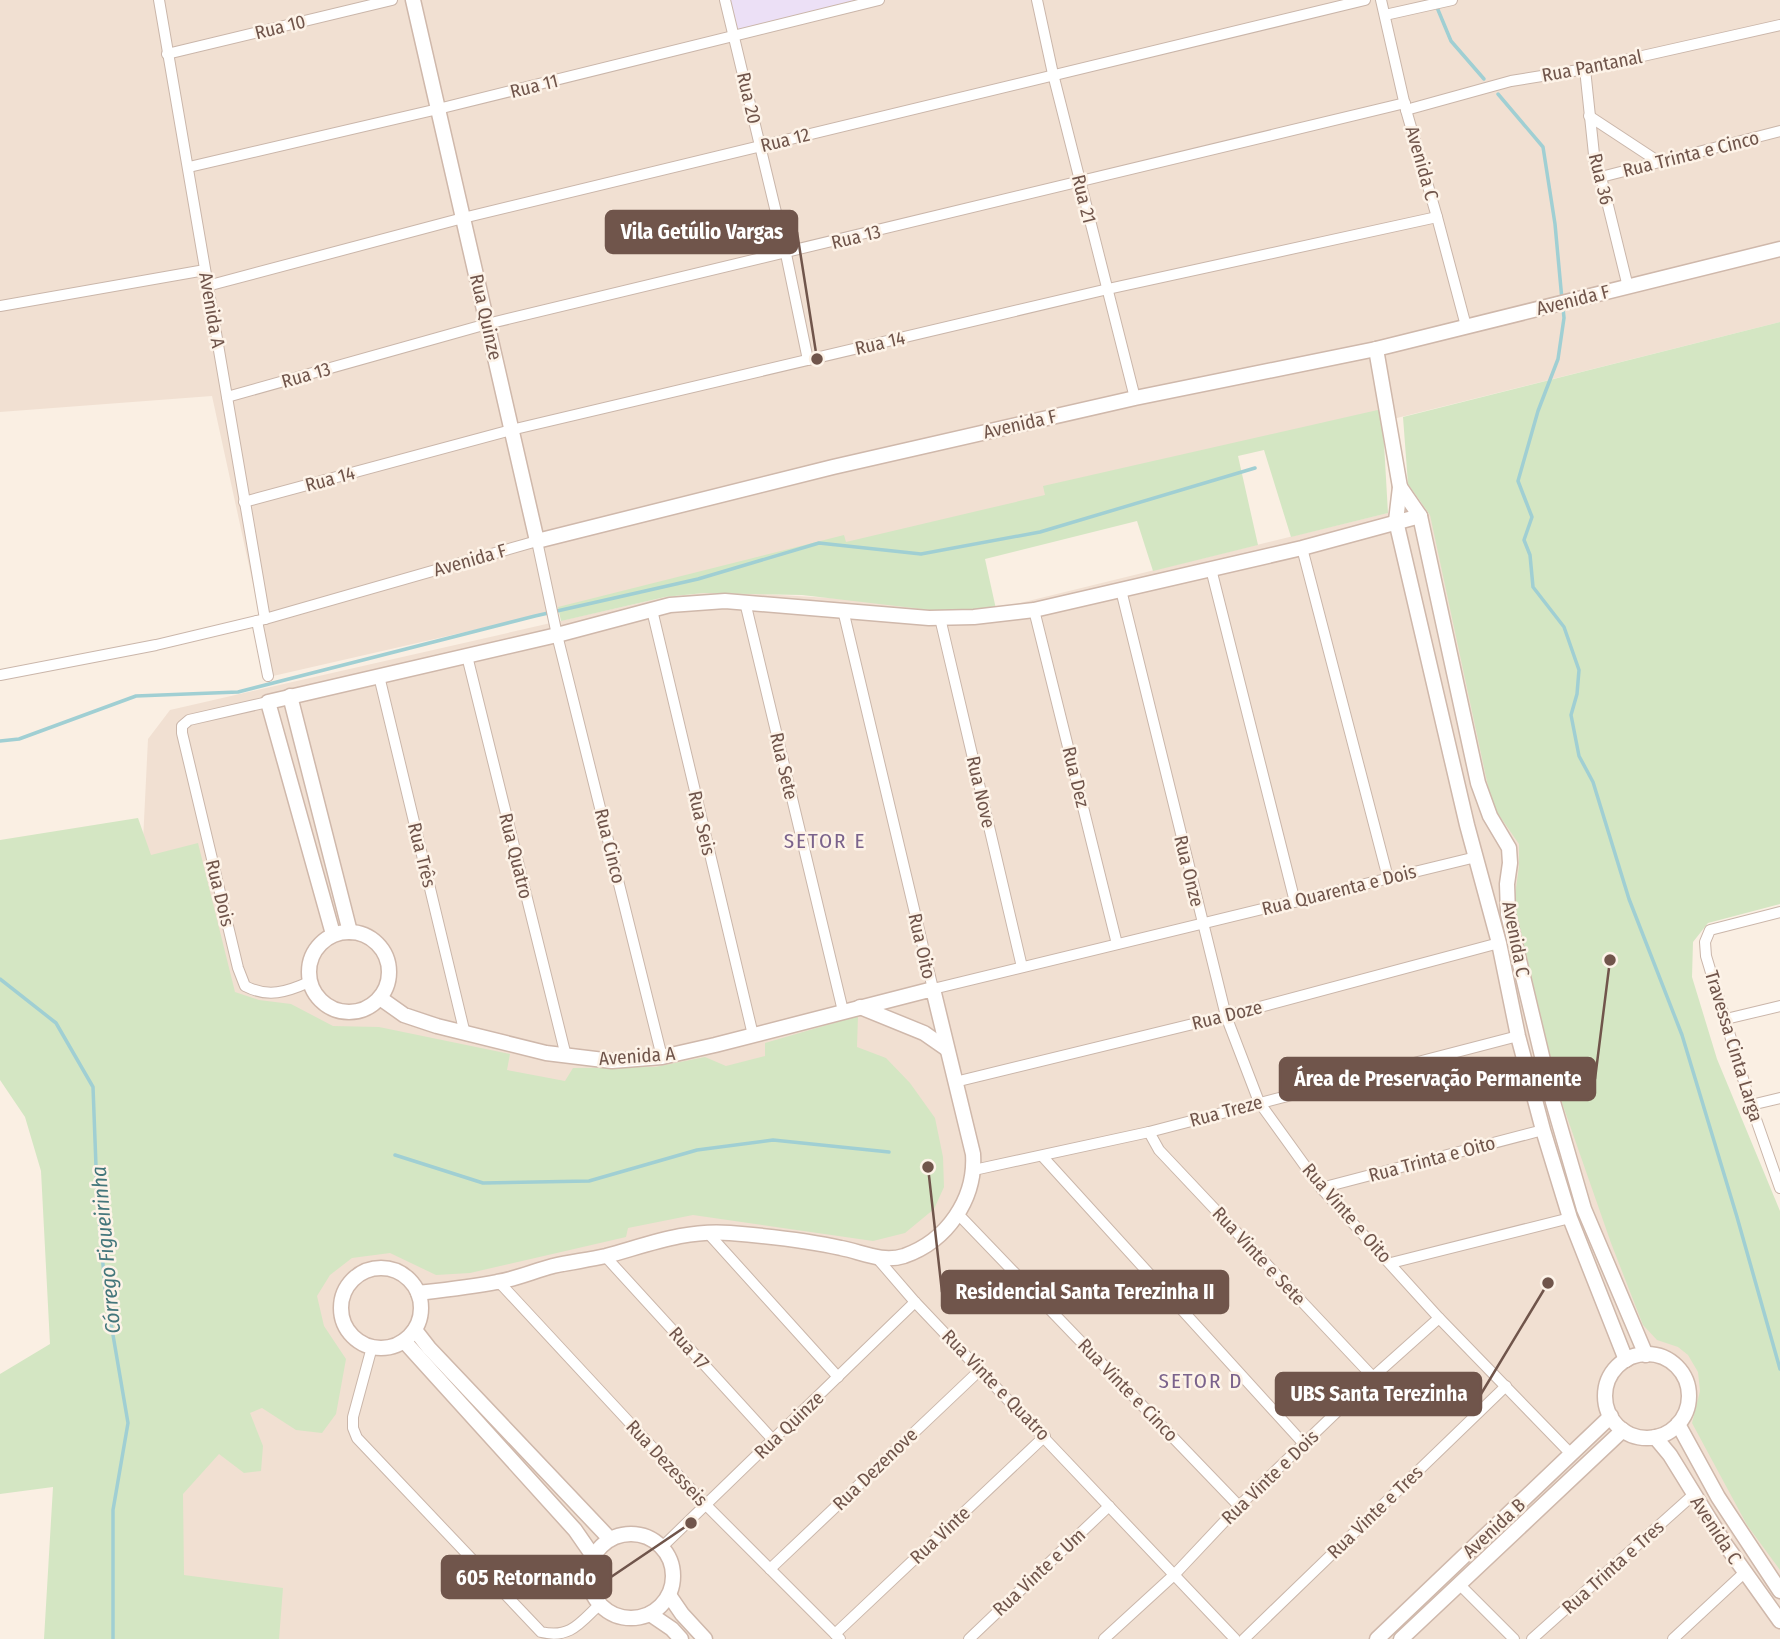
<svg xmlns="http://www.w3.org/2000/svg" width="1780" height="1639" font-family="'Fira Sans Condensed',sans-serif">
<style>
.residential{fill:#f1e0d2}
.education{fill:#ece0f6}
.green{fill:#d4e6c3}
.lines{fill:none;stroke-linecap:round;stroke-linejoin:round}
.stream{stroke:#a0cfd3;stroke-width:3.5}
.street-casing{stroke:#cab6aa;stroke-width:12}
.secondary-casing{stroke:#cfb8ab;stroke-width:17}
.street{stroke:#fff;stroke-width:10}
.secondary{stroke:#fff;stroke-width:14}
.labels{text-anchor:middle;dominant-baseline:central;stroke-width:5;stroke-linejoin:round;paint-order:stroke}
.street-label{font-size:19px;fill:#70554b;stroke:#fdf3e8}
.neighbourhood-label{font-size:21px;letter-spacing:2px;fill:#7b638c;stroke:#fdf3e8}
.water-label{font-size:21px;font-style:italic;fill:#43767b;stroke:#fdf3e8}
.leader{fill:none;stroke:#70554b;stroke-width:2.5}
.callout-dot{fill:#70554b;stroke:#fdf3e8;stroke-width:2.5}
.callout{fill:#70554b;stroke:#70554b;stroke-width:2.5}
.callout-label{font-size:21px;text-anchor:middle;font-weight:bold;fill:#fff}
</style>
<rect width="100%" height="100%" fill="#faefe3"/>
<g class="residential">
<path d="M0,0h1780v322l-419,105 -1088,249 -61,-280 -212,16z"/>
<path d="M1518,481l262,915v243h-1613l-24,-798 5,-102 22,-29 495,-113 39,-4h41l255,15z"/>
</g>
<path class="education" d="M728,0h132l-125,31z"/>
<g class="green">
<path d="M1780,322v582l-72,19 -15,19 -1,35 25,82 63,152v359l-33,-45 -55,-102 8,-32 -2,-19 -10,-17 -10,-8 -21,-7 -14,-15 -32,-82 -51,-146 -46,-194 5,-37v-22l-27,-39 -62,-290 -22,-31 -5,-67z"/>
<path d="M1382,409l6,104 -97,24 -27,-87 -26,6 20,89 -105,26 -16,-50 -152,38 11,50 -57,2 -137,-16 -98,-2 -39,4 -104,24 -3,-14 286,-72 2,7 199,-47 -2,-9z"/>
<path d="M138,818l13,37 47,-12 37,149 24,8 32,4 42,22 46,1 131,27 -3,16 58,11 8,-13 82,-1 50,-10 21,9 39,-10v-13l93,-27 -1,31 29,11 24,25 25,35 8,39 1,30 -10,22 -29,24 -32,8 -180,-26 -65,13 -2,9 -156,36 -34,2 -46,-22 -38,5 -22,17 -13,21 7,30 22,33 -10,55 -14,19 -26,-3 -34,-22 -12,5 13,33 -2,25 -17,2 -25,-19 -36,40 1,81 99,13 -4,51h-235l9,-152 -53,7v-120l50,-30 -9,-173 -16,-54 -25,-37v-240z"/>
</g>
<g class="lines">
<g class="stream">
<path d="M1436,5l15,36 33,38"/>
<path d="M1498,94l45,53 12,77 7,76"/>
<path d="M1563,308l1,10 -6,41 -20,52 -20,70 14,36 -8,23 6,15 3,32 31,40 15,43 -2,24 -6,21 8,41 14,26 36,117 53,136 55,182 43,152"/>
<path d="M0,741l19,-2 117,-43 102,-4 297,-76 163,-37 121,-36 102,11 119,-22 215,-64"/>
<path d="M0,979l56,44 37,64 4,106 8,95 23,135 -15,87v129"/>
<path d="M395,1155l88,28 106,-2 108,-31 76,-10 116,12"/>
</g>
<g class="street-casing">
<g id="street">
<path d="M159,0l106,619"/>
<path d="M725,0l61,254 22,106"/>
<path d="M1037,0l16,74 82,324"/>
<path d="M1381,0l25,110 31,107 29,109"/>
<path d="M1385,15l67,-15"/>
<path d="M167,54l225,-54"/>
<path d="M1585,69l10,95 6,13 27,110"/>
<path d="M1406,110l105,-29 74,-12 195,-44"/>
<path d="M1589,116l70,46"/>
<path d="M189,167l249,-58 441,-109"/>
<path d="M1601,177l179,-46"/>
<path d="M207,286l256,-68 902,-218"/>
<path d="M0,306l205,-36"/>
<path d="M227,397l260,-73 918,-221"/>
<path d="M244,502l267,-72 597,-141 329,-72"/>
<path d="M1302,548l86,330"/>
<path d="M1211,569l84,333"/>
<path d="M1121,590l105,426 33,86 62,86 118,130 133,137"/>
<path d="M745,602l98,409"/>
<path d="M652,610l101,425"/>
<path d="M843,610l90,379 543,-132"/>
<path d="M1034,610l83,334"/>
<path d="M940,618l82,349"/>
<path d="M257,621l11,55"/>
<path d="M467,656l99,400"/>
<path d="M0,675l156,-30 109,-26 272,-78 20,94 105,422"/>
<path d="M379,676l86,358"/>
<path d="M268,702l-79,18 -7,6v7l56,235 7,18c23,12 42,6 64,-4"/>
<path d="M1780,912l-70,18 -5,12 1,14 45,149 29,83"/>
<path d="M1726,1019l54,-13"/>
<path d="M955,1082l271,-66 273,-73"/>
<path d="M1751,1105l29,-7"/>
<path d="M1149,1132l10,18 214,227"/>
<path d="M1043,1157l261,287"/>
<path d="M974,1170l175,-38 369,-96"/>
<path d="M1321,1188l222,-58"/>
<path d="M958,1214l281,292"/>
<path d="M707,1232l131,145"/>
<path d="M605,1256l168,184"/>
<path d="M877,1258l38,44 320,337"/>
<path d="M1391,1263l179,-45"/>
<path d="M499,1282l207,223 134,134"/>
<path d="M372,1347l-19,70v11l4,10 184,194c29,7 39,-9 58,-27"/>
<path d="M662,1547l253,-245"/>
<path d="M770,1569l210,-199"/>
<path d="M1460,1585l54,54"/>
<path d="M835,1634l210,-198"/>
<path d="M969,1639l140,-133"/>
<path d="M1104,1639l71,-65 64,-68 134,-129 66,-59"/>
<path d="M1244,1639l262,-253"/>
<path d="M1532,1639l161,-144"/>
<path d="M1673,1639l71,-66"/>
</g>
</g>
<g class="secondary-casing">
<g id="secondary">
<path d="M413,0l124,541 296,-74 302,-69 241,-49 404,-100"/>
<path d="M1376,349l24,138 -4,34 71,304 32,118 19,93 25,94 27,88 56,142"/>
<path d="M1400,487l20,29 58,267 12,33 19,32 1,15 -3,21 1,30 45,188 31,107 62,146"/>
<path d="M290,696l60,236"/>
<circle cx="349" cy="972" r="40"/>
<path d="M333,934l-65,-232 289,-67 113,-30 55,-4 204,17 45,-1 60,-7 268,-62 118,-32"/>
<path d="M380,998l24,17 33,11 109,27 66,8 50,-4 53,-12 218,-56 40,165c3,45 -26,87 -69,102 -22,7 -42,-4 -63,-8 -35,-8 -74,-12 -111,-15 -43,-4 -83,12 -124,23 -18,4 -35,6 -53,10 -19,5 -37,13 -56,16 -26,5 -53,8 -79,11"/>
<path d="M860,1007l64,26 23,16"/>
<circle cx="381" cy="1308" r="40"/>
<path d="M415,1330l14,18 181,191"/>
<path d="M404,1341l171,189 18,26"/>
<circle cx="1647" cy="1396" r="42"/>
<path d="M1678,1424l40,73 62,94"/>
<path d="M1655,1437l15,18 55,89 55,77"/>
<circle cx="631" cy="1576" r="42"/>
<path d="M669,1595l13,19 23,25"/>
<path d="M650,1614l22,15 9,10"/>
<path d="M1377,1639l234,-223"/>
<path d="M1401,1639l222,-209"/>
</g>
</g>
<use href="#street" class="street"/>
<use href="#secondary" class="secondary"/>
</g>
<g class="labels">
<g class="street-label">
<text transform="translate(280 27) rotate(-14)">Rua 10</text>
<text transform="translate(1592 66) rotate(-11)">Rua Pantanal</text>
<text transform="translate(534 86) rotate(-14)">Rua 11</text>
<text transform="translate(749 98) rotate(77)">Rua 20</text>
<text transform="translate(785 140) rotate(-14)">Rua 12</text>
<text transform="translate(1691 154) rotate(-14)">Rua Trinta e Cinco</text>
<text transform="translate(1422 163) rotate(74)">Avenida C</text>
<text transform="translate(1601 179) rotate(76)">Rua 36</text>
<text transform="translate(1084 199) rotate(76)">Rua 21</text>
<text transform="translate(856 237) rotate(-14)">Rua 13</text>
<text transform="translate(1573 300) rotate(-14)">Avenida F</text>
<text transform="translate(212 310) rotate(80)">Avenida A</text>
<text transform="translate(486 317) rotate(77)">Rua Quinze</text>
<text transform="translate(880 343) rotate(-13)">Rua 14</text>
<text transform="translate(306 375) rotate(-16)">Rua 13</text>
<text transform="translate(1020 424) rotate(-13)">Avenida F</text>
<text transform="translate(330 479) rotate(-15)">Rua 14</text>
<text transform="translate(470 560) rotate(-16)">Avenida F</text>
<text transform="translate(784 766) rotate(77)">Rua Sete</text>
<text transform="translate(1076 777) rotate(76)">Rua Dez</text>
<text transform="translate(981 792) rotate(77)">Rua Nove</text>
<text transform="translate(702 823) rotate(77)">Rua Seis</text>
<text transform="translate(610 846) rotate(76)">Rua Cinco</text>
<text transform="translate(422 855) rotate(76)">Rua Três</text>
<text transform="translate(516 856) rotate(76)">Rua Quatro</text>
<text transform="translate(1189 871) rotate(76)">Rua Onze</text>
<text transform="translate(1339 890) rotate(-14)">Rua Quarenta e Dois</text>
<text transform="translate(220 893) rotate(76)">Rua Dois</text>
<text transform="translate(1516 939) rotate(79)">Avenida C</text>
<text transform="translate(922 946) rotate(77)">Rua Oito</text>
<text transform="translate(1227 1015) rotate(-14)">Rua Doze</text>
<text transform="translate(1734 1046) rotate(73)">Travessa Cinta Larga</text>
<text transform="translate(637 1056) rotate(-4)">Avenida A</text>
<text transform="translate(1226 1111) rotate(-15)">Rua Treze</text>
<text transform="translate(1432 1159) rotate(-15)">Rua Trinta e Oito</text>
<text transform="translate(1347 1213) rotate(49)">Rua Vinte e Oito</text>
<text transform="translate(1259 1256) rotate(47)">Rua Vinte e Sete</text>
<text transform="translate(689 1348) rotate(48)">Rua 17</text>
<text transform="translate(996 1385) rotate(46)">Rua Vinte e Quatro</text>
<text transform="translate(1128 1390) rotate(46)">Rua Vinte e Cinco</text>
<text transform="translate(789 1425) rotate(-44)">Rua Quinze</text>
<text transform="translate(667 1463) rotate(47)">Rua Dezesseis</text>
<text transform="translate(875 1469) rotate(-44)">Rua Dezenove</text>
<text transform="translate(1270 1477) rotate(-44)">Rua Vinte e Dois</text>
<text transform="translate(1375 1512) rotate(-44)">Rua Vinte e Tres</text>
<text transform="translate(1494 1528) rotate(-43)">Avenida B</text>
<text transform="translate(1716 1530) rotate(57)">Avenida C</text>
<text transform="translate(940 1535) rotate(-43)">Rua Vinte</text>
<text transform="translate(1613 1567) rotate(-42)">Rua Trinta e Tres</text>
<text transform="translate(1039 1572) rotate(-43)">Rua Vinte e Um</text>
</g>
<g class="neighbourhood-label">
<text x="825" y="841">SETOR E</text>
<text x="1201" y="1381">SETOR D</text>
</g>
<g class="water-label">
<text transform="translate(106 1250) rotate(-95)">Córrego Figueirinha</text>
</g>
</g>
<path class="leader" d="M817 359L797 232M1610 960L1595 1079M928 1167L942 1292M1548 1283L1481 1394M691 1523L611 1577"/>
<g class="callout-dot">
<circle cx="817" cy="359" r="7"/>
<circle cx="1610" cy="960" r="7"/>
<circle cx="928" cy="1167" r="7"/>
<circle cx="1548" cy="1283" r="7"/>
<circle cx="691" cy="1523" r="7"/>
</g>
<g class="callout">
<rect x="606" y="211" width="191" height="42" rx="7"/>
<rect x="1280" y="1058" width="315" height="42" rx="7"/>
<rect x="942" y="1271" width="286" height="42" rx="7"/>
<rect x="1276" y="1373" width="205" height="42" rx="7"/>
<rect x="442" y="1556" width="169" height="42" rx="7"/>
</g>
<g class="callout-label">
<text x="702" y="239">Vila Getúlio Vargas</text>
<text x="1438" y="1086">Área de Preservação Permanente</text>
<text x="1085" y="1299">Residencial Santa Terezinha II</text>
<text x="1379" y="1401">UBS Santa Terezinha</text>
<text x="526" y="1585">605 Retornando</text>
</g>
</svg>
